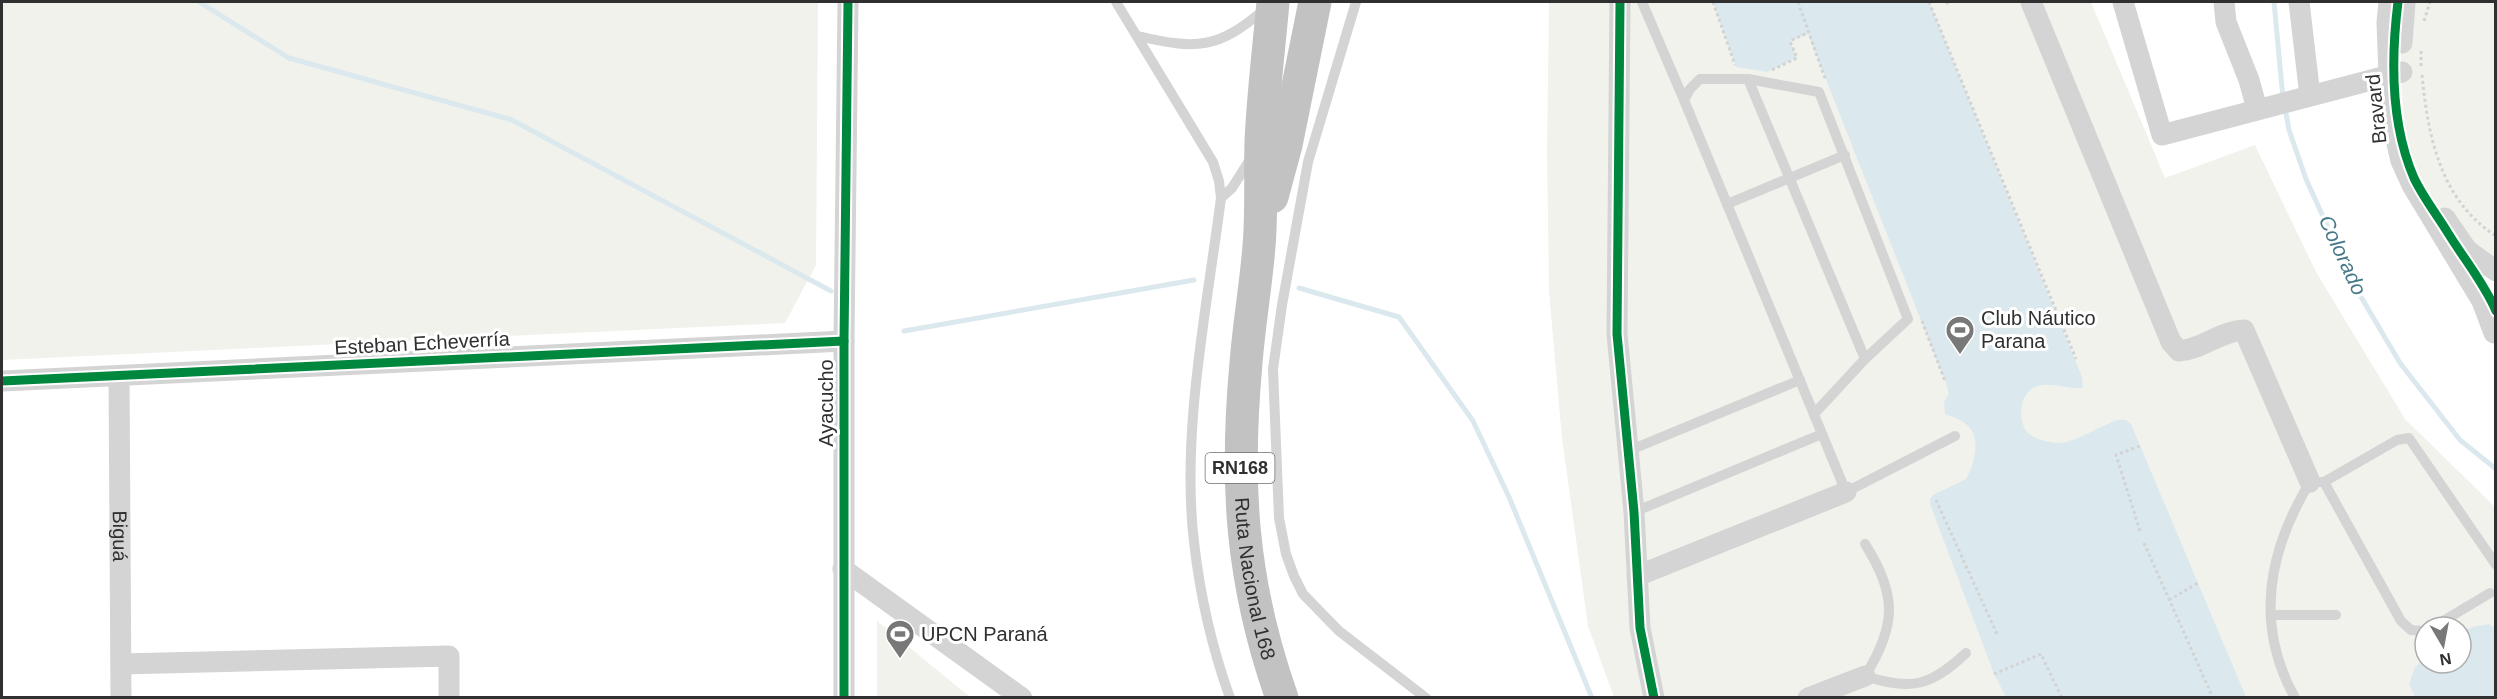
<svg xmlns="http://www.w3.org/2000/svg" width="2497" height="699" font-family="Arial,sans-serif">
<style>
.green{fill:#f1f2ec;fill-rule:evenodd}
.water{fill:#dbe9ee}
.lines{fill:none;stroke-linecap:round;stroke-linejoin:round}
.stream{stroke:#dbe9ee;stroke-width:5}
.path{stroke:#d3d3d3;stroke-width:3;stroke-dasharray:3 3;stroke-linecap:butt}
.lane{stroke:#d4d4d4;stroke-width:10}
.street{stroke:#d4d4d4;stroke-width:21}
.highway{stroke:#c2c2c2;stroke-width:33}
.cycleway-casing{stroke:#fff;stroke-width:13}
.cycleway{stroke:#00873e;stroke-width:9}
.labels{text-anchor:middle;dominant-baseline:central;stroke-width:6;stroke-linejoin:round;paint-order:stroke}
.shield{fill:#fff;stroke:#6e6e6e;stroke-width:1.5}
.shield-label{font-size:18px;font-weight:bold;fill:#303030}
.street-label{font-size:20px;fill:#303030;stroke:#fff}
.poi-label{font-size:20px;fill:#303030;stroke:#fff;text-anchor:start}
.water-label{font-size:21px;font-style:italic;fill:#477889;stroke:#fff}
</style>
<rect width="100%" height="100%" fill="#fff"/>
<g class="green">
<path d="M2,2h816l-2,263 -31,58 -783,37z"/>
<path d="M1549,2h542l74,176 90,-33 61,127 89,147 90,88v190h-881l-26,-71 -26,-188 -13,-147 -2,-139zM2425,627h36v36h-36z"/>
<path d="M2405,2h90v269c-9,-7 -21,-14 -29,-22 -24,-28 -46,-65 -56,-100 -11,-41 -11,-106 -5,-147z"/>
<path d="M877,621l93,76h-93z"/>
</g>
<g class="water">
<path d="M1713,2h216l153,375 1,10 -3,1c-16,1 -29,-7 -45,-1 -15,6 -18,33 -8,45 8,8 28,13 39,10 16,-4 35,-16 51,-22h9l5,4 115,273h-240l-12,-23 -64,-170v-5l3,-4 33,-16c9,-15 17,-45 -3,-57 -5,-4 -12,-5 -18,-8l-1,-12 5,-8 -4,-13 -137,-347 -18,7 7,17 -30,14 -31,-5z"/>
<path d="M2489,624l6,4v69h-80l-6,-13 6,-17 10,-8v4h36v-31l11,-5z"/>
</g>
<g class="lines">
<g class="stream">
<path d="M199,2l90,56 223,62 319,171"/>
<path d="M2274,2l9,96"/>
<path d="M2285,108l4,22 17,49 48,106 46,78 60,77 36,29"/>
<path d="M1299,288l100,29 74,104 36,76 83,201"/>
<path d="M904,331l290,-51"/>
</g>
<g class="path">
<path d="M1713,2l22,63"/>
<path d="M1798,2l28,79"/>
<path d="M1929,2l147,357"/>
<path d="M1946,2l1,1 5,-1"/>
<path d="M2424,21l6,-19"/>
<path d="M2421,66v-18"/>
<path d="M1772,70l25,-12 -7,-17 17,-8"/>
<path d="M2422,75c6,61 18,125 74,161"/>
<path d="M1922,321l23,60"/>
<path d="M1936,500l61,134"/>
<path d="M2140,531l-24,-76 24,-9"/>
<path d="M2144,543l69,155"/>
<path d="M2169,600l29,-17"/>
<path d="M1994,674l47,-20 21,44"/>
</g>
<g class="lane">
<path d="M1116,2l97,160 6,19 2,17c-14,109 -40,235 -27,344 6,53 18,106 36,156"/>
<path d="M1356,2l-48,160 -26,143 -9,64 6,149 7,36 8,22 9,18 36,37 87,67"/>
<path d="M1642,2l42,98"/>
<path d="M1138,36c59,14 80,13 127,-27"/>
<path d="M1748,79l117,280"/>
<path d="M1221,198l11,-10 19,-30"/>
<path d="M1727,204l118,-49"/>
<path d="M1814,414l51,-55 43,-40 -89,-227 -71,-13h-48l-10,10 -6,11 162,392 109,-56"/>
<path d="M1628,451l172,-71"/>
<path d="M2324,482l73,-42 12,-2 87,127"/>
<path d="M1634,512l188,-78"/>
<path d="M1865,544c32,50 32,81 0,132 47,15 66,10 101,-23"/>
<path d="M2271,615h65"/>
<path d="M2433,627l57,-34"/>
<path d="M2295,698c-41,-74 -27,-147 15,-216h14l77,139 10,9 14,1"/>
</g>
<g class="street">
<path d="M1620,2l-3,332 17,178 6,116 14,70"/>
<path d="M2031,2l140,340 8,9c24,-2 42,-20 65,-21l66,152"/>
<path d="M2123,2l39,133 240,-63"/>
<path d="M2224,2l2,20 23,58 8,29"/>
<path d="M2299,2l11,94"/>
<path d="M2389,2l-2,20 3,80 5,33 6,26 11,24 70,116 12,32"/>
<path d="M2402,43l3,-41"/>
<path d="M2445,218l22,32 29,21"/>
<path id="s1" d="M119,376l2,322"/>
<path d="M2,381l842,-40"/>
<path d="M843,569l179,129"/>
<path d="M1637,576l209,-84"/>
<path d="M121,664l328,-8v42"/>
<path d="M844,698v-357l4,-339"/>
<path d="M1808,698l57,-22"/>
</g>
<g class="highway">
<path id="s2" d="M1273,2c-4,46 -10,93 -12,140 -1,34 1,69 -2,104 -3,39 -10,78 -13,117 -11,121 -5,219 36,335"/>
<path d="M1272,197l14,-52 29,-143"/>
</g>
<g class="cycleway-casing">
<g id="cycleway">
<path d="M1620,2l-3,332 17,178 6,116 14,70"/>
<path d="M2398,2c-7,56 -7,123 16,176 9,19 23,37 34,55 16,26 36,50 48,78"/>
<path d="M2,381l842,-40"/>
<path d="M844,698v-357l4,-339"/>
</g>
</g>
<use href="#cycleway" class="cycleway"/>
</g>
<defs>
<g id="stadium-pin" transform="scale(1.5)"><path d="M0 17L-7.5 6A9.5 9.5 0 1 1 7.5 6Z" fill="#787878" stroke="#fff"/><path d="M0-5a6.5 5 0 1 0 0 10a6.5 5 0 1 0 0-10ZM-3.5-1.8h7v3.6h-7Z" fill="#fff"/></g>
</defs>
<g fill-rule="evenodd">
<use href="#stadium-pin" x="1960" y="330"/>
<use href="#stadium-pin" x="900" y="634"/>
</g>
<g class="labels">
<rect class="shield" x="1205.5" y="453" width="69" height="30" rx="4.5"/>
<g class="shield-label">
<text x="1240" y="468">RN168</text>
</g>
<g class="street-label">
<text transform="translate(2376 109) rotate(-96)">Bravard</text>
<text transform="translate(422 343) rotate(-3)">Esteban Echeverría</text>
<text transform="translate(826 403) rotate(-90)">Ayacucho</text>
<text stroke="none"><textPath href="#s1" startOffset="160">Biguá</textPath></text>
<text stroke="none"><textPath href="#s2" startOffset="579">Ruta Nacional 168</textPath></text>
</g>
<g class="poi-label">
<text x="1981" y="318">Club Náutico<tspan x="1981" dy="23">Parana</tspan></text>
<text x="921" y="634">UPCN Paraná</text>
</g>
<g class="water-label">
<text transform="translate(2343 255) rotate(65)">Colorado</text>
</g>
</g>
<rect width="2497" height="699" fill="none" stroke="#303030" stroke-width="6"/>
<g transform="translate(2443 645) rotate(170)"><circle r="28" fill="#ffffff" stroke="#acacac" stroke-width="1.5"/>
<path d="M0-4.5L10 22L0 15L-10 22Z" fill="#787878"/>
<text y="-9" font-size="16" font-weight="bold" text-anchor="middle" fill="#303030">N</text>
</g>
</svg>
